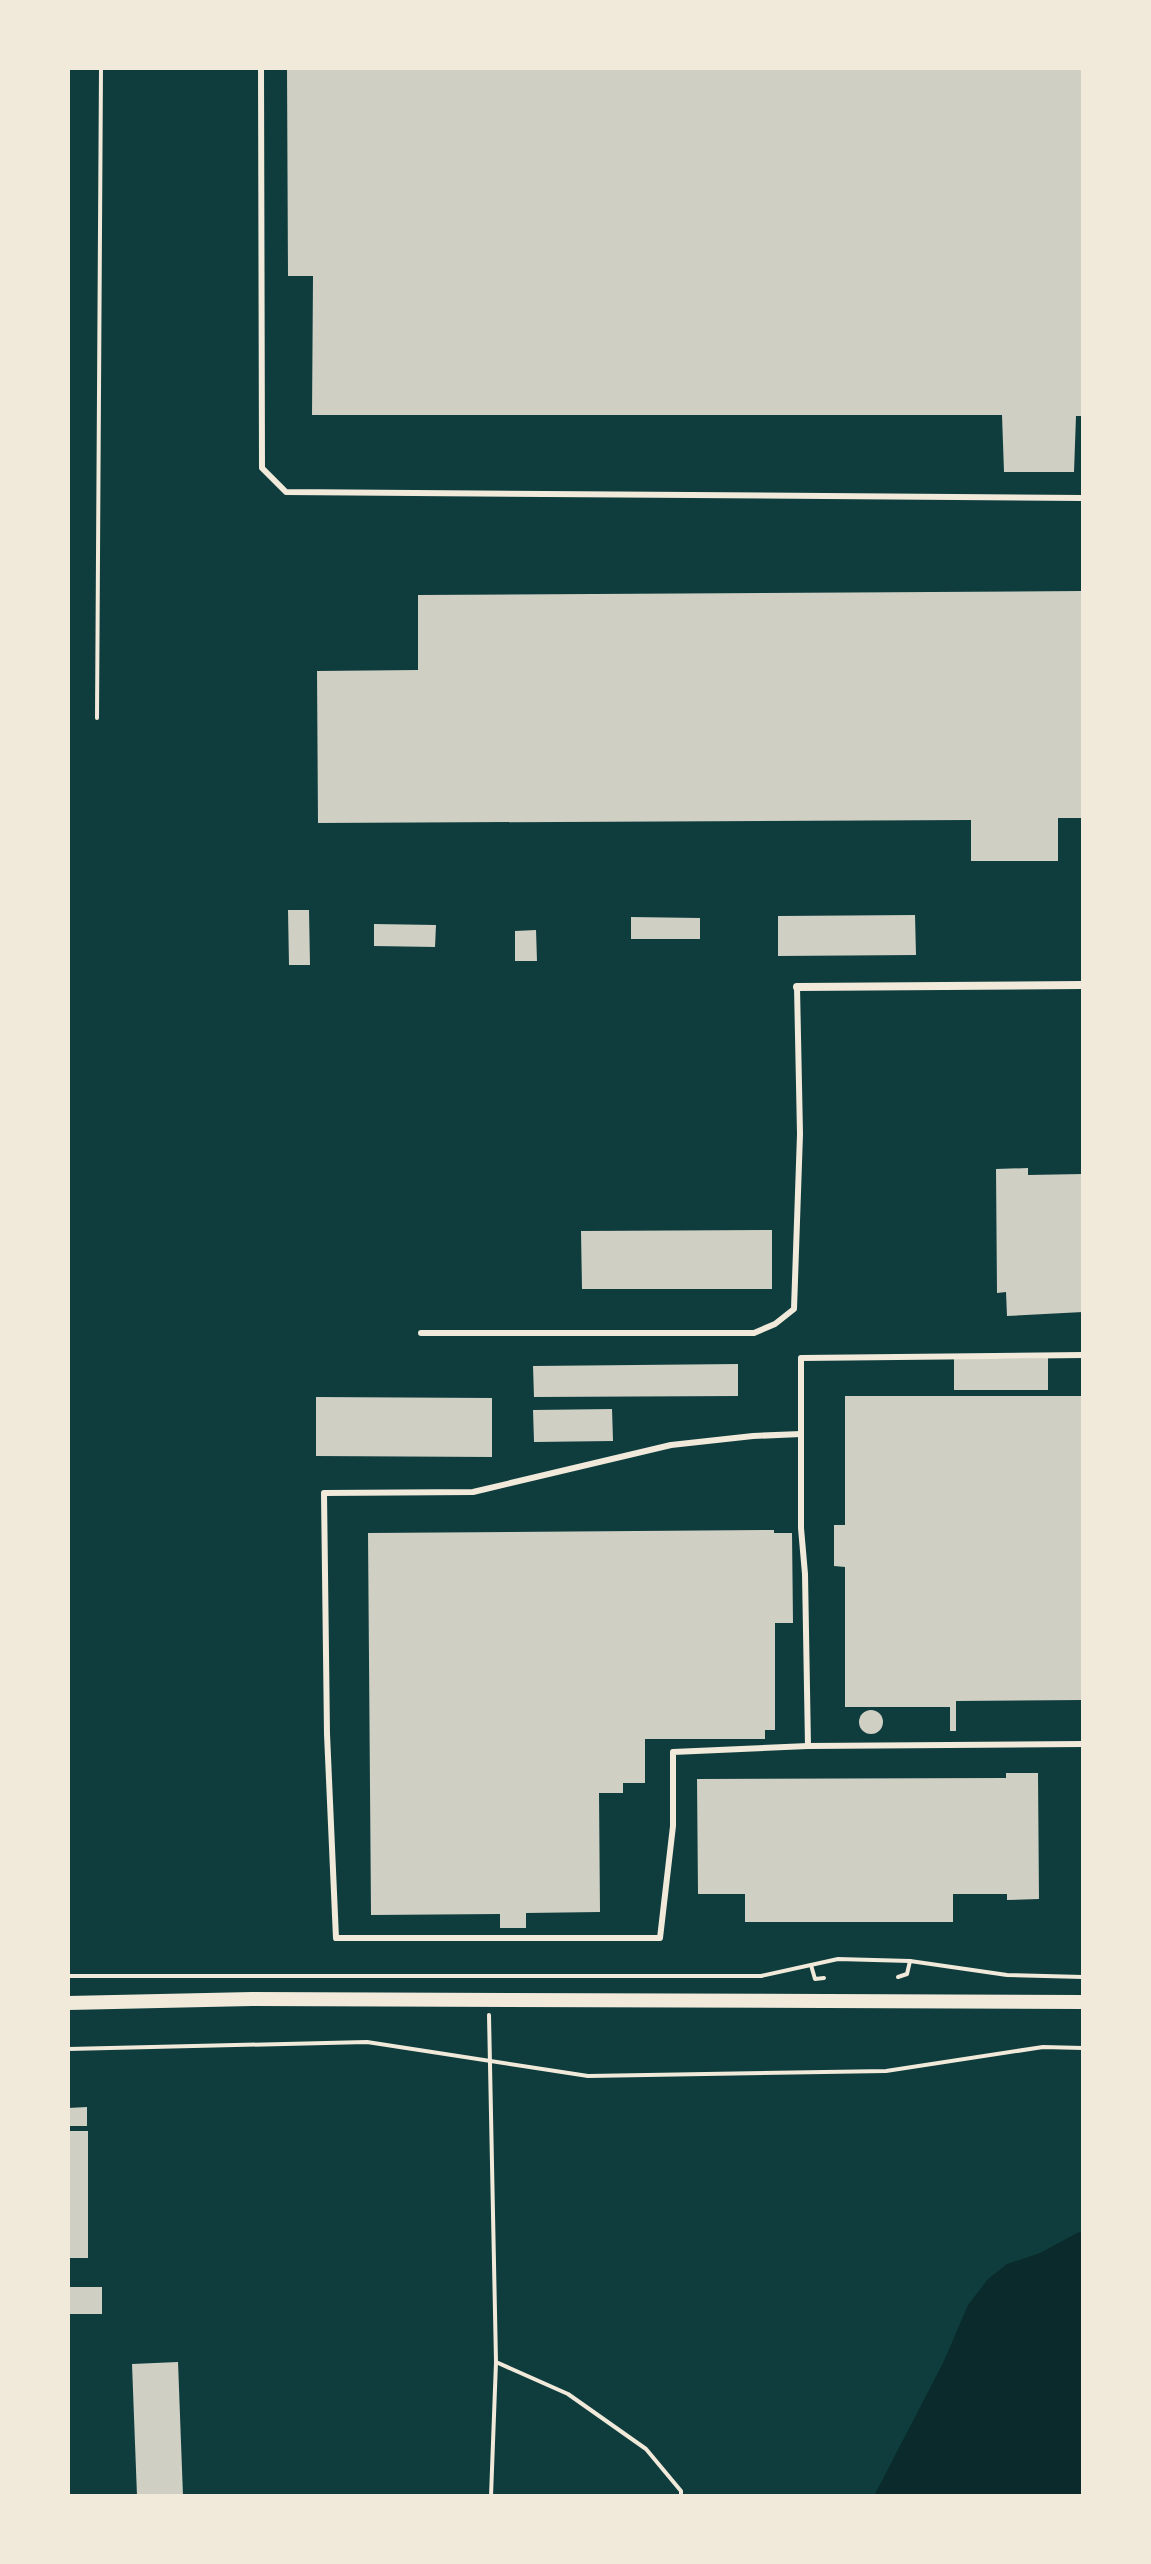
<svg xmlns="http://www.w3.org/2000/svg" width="1151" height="2564" font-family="Helvetica,sans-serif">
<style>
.water{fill:#0a2a2b}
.building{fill:#cfcfc3}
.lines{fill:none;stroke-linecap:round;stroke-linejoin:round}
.path{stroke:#f1e9da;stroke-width:4}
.service{stroke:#f1e9da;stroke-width:6}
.minor{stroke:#f1e9da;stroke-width:8}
.tertiary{stroke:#f1e9da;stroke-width:14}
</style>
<rect width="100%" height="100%" fill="#0f3d3e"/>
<path class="water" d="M1079,2232l4,1v263h-209l70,-135 24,-56 20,-26 19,-15 33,-11z"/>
<g class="building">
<path d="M287,68h796v348h-7l-2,56h-70l-2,-57h-690l1,-139h-25z"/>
<path d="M1083,591v227h-25v43h-87v-41l-653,3 -1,-152 101,-1v-75z"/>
<path d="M288,910h21l1,55h-21z"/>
<path d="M915,915l1,40 -138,1v-40z"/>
<path d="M631,917l69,1v21h-69z"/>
<path d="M374,924l62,1 -1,22 -61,-1z"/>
<path d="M536,930l1,31h-22v-30z"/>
<path d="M1028,1168v7l55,-1v138l-76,4 -1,-24 -9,1 -1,-124z"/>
<path d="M772,1230v59h-190l-1,-58z"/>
<path d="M1048,1358v32h-94v-31z"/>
<path d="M738,1364v32l-204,1 -1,-31z"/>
<path d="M845,1396h238v304l-127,1v30h-6v-24h-105v-140l-11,-1v-41h11z"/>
<path d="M316,1397l176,1v59l-176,-1z"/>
<path d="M612,1409l1,32 -79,1 -1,-32z"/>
<path d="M774,1530v3h18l1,90h-18v107h-10v9h-120v44h-22v10h-24l1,119 -74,1v15h-26v-14l-129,1 -3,-382z"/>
<circle cx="871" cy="1722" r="12"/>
<path d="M1006,1773h32l1,126 -32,1v-6h-54v28h-208v-28h-47l-1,-115 309,-1z"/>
<path d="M87,2107v19h-19v-18z"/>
<rect x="68" y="2131" width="20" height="127"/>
<rect x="68" y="2287" width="34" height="27"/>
<path d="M178,2362l5,134h-46l-5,-132z"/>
</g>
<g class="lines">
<g class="path">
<path d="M97,718l4,-650"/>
<path d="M811,1965l4,14 9,-1"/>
<path d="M68,1976h693l77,-17 72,2 97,14 76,2"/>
<path d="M898,1977l9,-3 3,-13"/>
<path d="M489,2015l7,347 -5,134"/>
<path d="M68,2049l299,-7 221,34 298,-5 157,-24 40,1"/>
<path d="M496,2362l72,32 78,55 35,42v5"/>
</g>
<g class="service">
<path d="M261,68l1,400 24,24 797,6"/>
<path d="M421,1333h333l21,-9 19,-15 6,-175 -3,-147"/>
<path d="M801,1434l-48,2 -82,9 -198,47 -149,1 3,241 9,204h324l13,-112v-74l135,-6 275,-2"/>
<path d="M808,1746l-3,-172 -4,-46v-170l282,-3"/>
</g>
<path class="minor" d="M797,987l286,-2"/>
<path class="tertiary" d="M68,2003l184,-4 831,3"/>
</g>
<rect width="1151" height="2564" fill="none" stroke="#f1e9da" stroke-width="140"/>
</svg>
